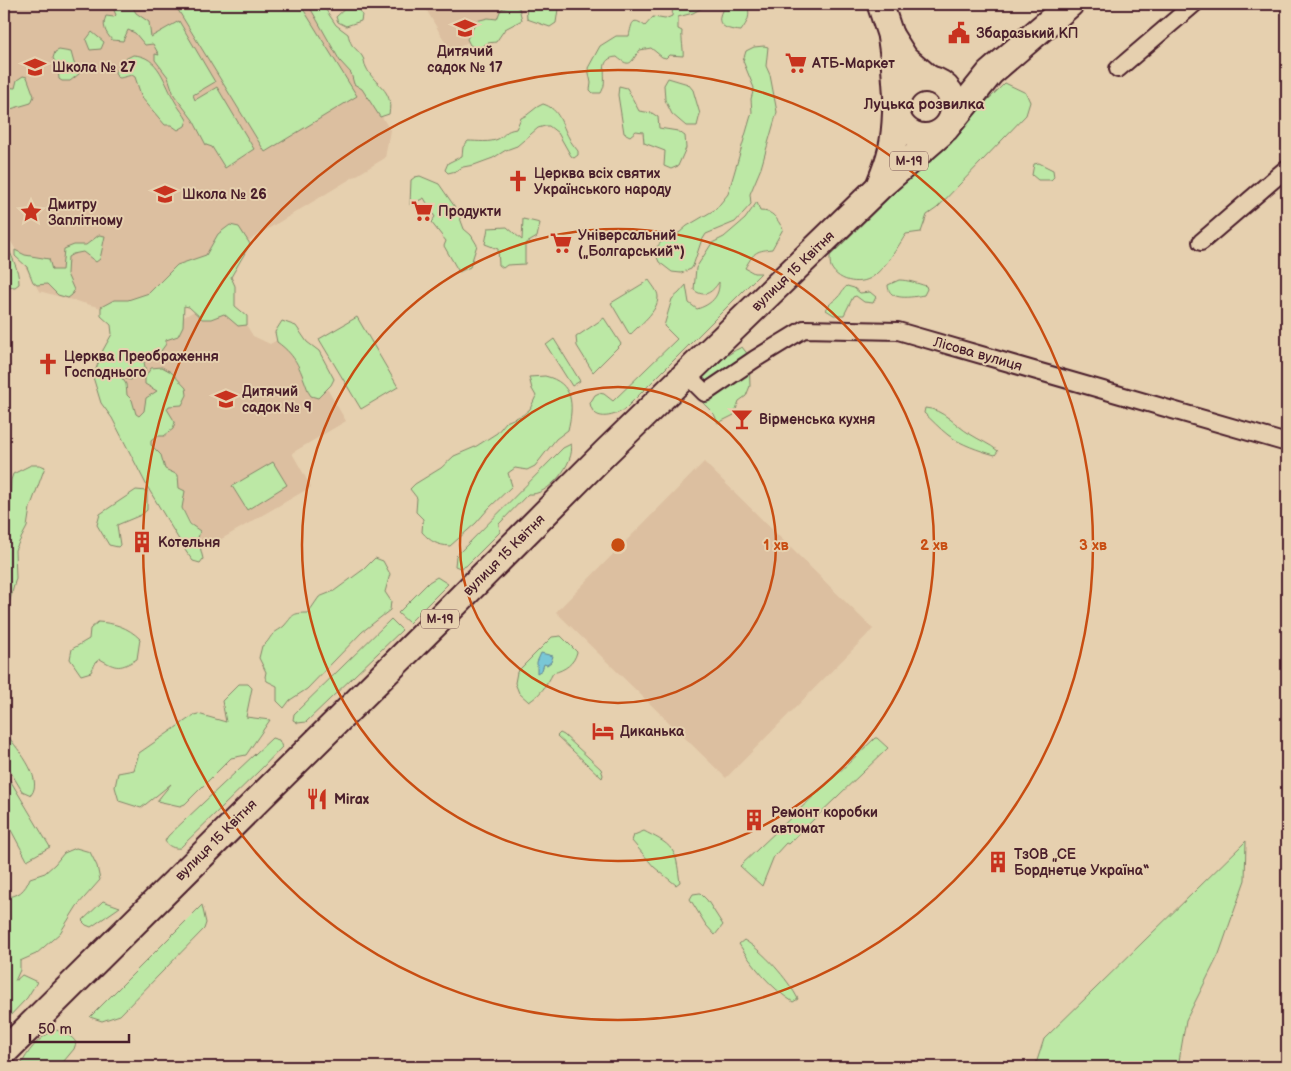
<svg xmlns="http://www.w3.org/2000/svg" width="1291" height="1071" font-family="'Balsamiq Sans',sans-serif">
<style>
.built{fill:#dcbfa0}
.green{fill:#bce8a5;stroke:#838468}
.water{fill:#79c7d6;stroke:#668492}
.lines{fill:none;stroke-linecap:round;stroke-linejoin:round}
.minor-casing{stroke:#4a1f2b;stroke-width:20}
.primary-casing{stroke:#4a1f2b;stroke-width:29}
.trunk-casing{stroke:#4a1f2b;stroke-width:30}
.minor{stroke:#e6d0af;stroke-width:16}
.primary{stroke:#e6d0af;stroke-width:25}
.trunk{stroke:#e6d0af;stroke-width:26}
.ring{fill:none;stroke:#c84d12;stroke-width:2.5}
.labels{text-anchor:middle;dominant-baseline:central;stroke-width:4;stroke-linejoin:round;paint-order:stroke}
.shield{fill:#e6d0af;stroke:#795453;stroke-width:1}
.shield-label{font-size:12px;font-weight:bold;fill:#4a1f2b}
.poi-label{font-size:14px;font-weight:bold;fill:#4a1f2b;stroke:#e6d0af;text-anchor:start}
.street-label{font-size:14px;fill:#4a1f2b;stroke:#e6d0af}
.neighbourhood-label{font-size:15px;font-weight:bold;fill:#4a1f2b;stroke:#e6d0af}
.centre{fill:#c84d12;stroke:#e6d0af;stroke-width:2.5}
.ring-label{font-size:15px;text-anchor:middle;font-weight:bold;fill:#c84d12;stroke:#e6d0af;stroke-width:4;stroke-linejoin:round;paint-order:stroke}
</style>
<rect width="100%" height="100%" fill="#e6d0af"/>
<filter id="ink" filterUnits="userSpaceOnUse"><feTurbulence type="fractalNoise" baseFrequency=".02" numOctaves="2"/><feDisplacementMap in="SourceGraphic" scale="10" xChannelSelector="R" yChannelSelector="G"/><feConvolveMatrix kernelMatrix="1 2 1 2 8 2 1 2 1" color-interpolation-filters="sRGB"/></filter>
<g filter="url(#ink)">
<g class="built">
<path d="M4,4h309l77,126 -5,28 -142,86 -123,69 -81,-22 -35,-62z"/>
<path d="M423,4h110l-82,48z"/>
<path d="M227,293l26,43 17,8 23,-13 53,90 -54,32 19,34 -105,61 -101,-170 9,-22z"/>
<path d="M704,462l169,167 -147,149 -170,-166z"/>
</g>
<g class="green">
<path d="M114,4h17l5,9 13,9 2,15 28,-16 36,61 -22,13 2,5 22,-13 37,62 -29,19 -13,-21 -6,-2 -13,-25 -19,-25 -6,-18 -13,-17v-6l4,1 -6,-11 -8,1 -10,-12 -7,-3 -5,11 -11,-1c-7,-8 -10,-14 -6,-24l8,1 2,-2 -3,-7z"/>
<path d="M177,4h123l57,92 -92,56 -90,-147z"/>
<path d="M308,4h14l14,21 12,9c4,16 6,11 14,22 3,4 2,8 4,11 9,20 28,21 23,47l-9,3 -18,-28 -8,-5 -3,-11 -11,-12z"/>
<path d="M350,4l6,2 6,9 -1,6 -15,5 -8,-4 -2,-5z"/>
<path d="M526,4h40l-8,5 -2,14 -6,4 -23,-8z"/>
<path d="M673,4h36l-16,9 -15,4v12l4,2c-1,8 2,20 1,25l-14,-1 -3,3 -4,-1 -11,-9 -11,2c-9,10 -8,20 -23,7 -18,1 -11,16 -13,28 0,2 -2,6 -3,8h-8l-3,-3 1,-7 -3,-15 12,-22 16,-10h13c3,-13 3,-20 16,-10l8,-9 12,2 7,-3z"/>
<path d="M726,4h21c4,12 1,17 -6,27 -20,-2 -28,-8 -15,-27z"/>
<path d="M513,5l6,3 3,12 -17,9 -9,13 -8,1 -11,6 -7,-4 -3,-6 9,-18 12,-3 9,1 4,-10z"/>
<path d="M92,32l12,10 -3,7 -11,1 -4,-10z"/>
<path d="M764,46l4,1 -2,19 4,9 7,37 -16,56 -11,26 1,10 -16,18 -29,12 -5,8 -8,24 -2,3 -10,4 -9,-1 -13,-10 -4,-10 1,-4 7,-8 16,-7 8,-7 29,-17 12,-15 24,-82 -1,-13 3,-11 -11,-27 3,-10 8,-4z"/>
<path d="M59,50l12,2 3,11 5,7v4l-9,7h-8l-3,-2 -1,-11 -5,-10 2,-6z"/>
<path d="M133,55c27,1 31,29 43,48 3,6 8,11 11,17l-2,6 -7,4 -7,-5h-6l-23,-27 -7,-21 -3,-2 -12,3 -3,-1 -2,-5 10,-13z"/>
<path d="M23,76l4,1 7,19 -3,7 -27,8v-24l11,1 2,-8z"/>
<path d="M668,78l20,6 5,6 7,24 -3,12h-11l-14,-12 -7,-14 -1,-15z"/>
<path d="M1005,83l21,10 4,9 -4,13 -89,93 -10,7 -6,17 -15,2c-9,14 -18,30 -31,41 -12,11 -36,8 -44,-8 -1,-3 -1,-8 -1,-11z"/>
<path d="M619,86l8,2 12,23 13,2 6,4 1,11 19,3 7,5 1,12 -8,18 -7,3 -7,-3 1,-15 -21,-8 -1,-11 -7,-1 -6,5 -6,-3 -6,-38z"/>
<path d="M543,104c17,5 18,20 26,34 2,5 6,9 9,13v4l-4,3 -3,-2 -13,-23 -9,-7h-4l-7,2 -21,18 -11,4 -13,8 -19,7 -11,2 -7,4 -8,2 -3,-3 3,-7 14,-7 1,-9 5,-6c9,0 22,2 30,-2 9,-5 6,-8 18,-10l5,-11c9,-3 13,-11 22,-14z"/>
<path d="M1039,163l14,7 1,7 -3,3h-13l-6,-5 2,-11z"/>
<path d="M420,176l19,8 18,26 7,19 7,6 6,10 -7,22 -11,5 -15,-26 2,-5 -15,-19 4,-5 -11,-19 -14,7 1,-25 4,-3z"/>
<path d="M757,202l3,9c14,0 16,7 23,18l-11,20c-18,2 -18,4 -27,19l9,5h7l-137,137c-12,7 -31,12 -34,-7l5,-8 4,-2 5,1 9,7 64,-62 -13,-13 8,-27 7,-6 7,-8 3,18 8,6c13,-4 23,-12 22,-27 -6,9 -14,17 -25,8l2,-22 16,-25 12,-6 21,-18z"/>
<path d="M523,219l17,4 -3,14 -12,7v20l-18,1 -4,3 -4,-3 -1,-16 -13,-5 3,-16 19,-1 15,13z"/>
<path d="M230,225l9,2 11,17 -19,33 4,9v20l12,10v9l-9,1 -14,-12 -13,5h-9l-13,-12 -5,-1 -1,20 -5,10 -12,4v4l-8,11 -9,2 -5,5 2,10 -10,3 -5,5 -9,-2 4,6 1,11 5,5 4,14 3,2 5,-5 2,-13 11,-7 -12,-7v-7l6,-9 11,-1 9,5 15,16 1,7 -5,10 -13,1 -2,3 8,13 -2,7 -9,7h-7l-6,5v4l10,10 4,14 13,6 1,13 6,3 -3,17 8,16 10,7 -2,7 5,21 -3,4 -7,-2 -6,-8 -39,-65 -36,-70 -11,-15 -8,-26 10,-27 9,-16 -1,-9 -10,-9v-9l13,-7h14l21,-7 28,-28 29,-10 12,-21z"/>
<path d="M99,235l6,1 -5,23 -4,3 -13,-10 -10,2 -5,3 -1,17 7,16 -2,5 -4,3 -10,-3 -11,-11 -10,1 -4,-3 -6,-15 -12,-11v-6l10,5 24,4 3,11h10l2,-21 10,-4h12z"/>
<path d="M4,241c7,13 15,28 15,43l-4,3 -11,-1z"/>
<path d="M649,280c3,5 9,11 9,17 0,15 -19,28 -28,38l-19,-32z"/>
<path d="M899,280c8,0 18,3 27,6l1,3 -3,6c-11,2 -36,7 -36,-10z"/>
<path d="M847,286l7,2 6,5 10,-1 6,5 -3,6 -9,-1 -8,-6 -3,1 -9,18h-10l-8,-5c4,-8 7,-8 12,-13 4,-4 4,-7 9,-11z"/>
<path d="M357,317l41,70 -37,22 -42,-70z"/>
<path d="M604,318l17,26 -28,28 -16,-26 -1,-9z"/>
<path d="M282,321l14,5 11,16 12,9 15,28 -3,6 -13,13 -7,-2 -2,-3c-9,-23 -11,-36 -32,-51l-2,-10z"/>
<path d="M554,339l26,42 -8,5 -26,-41z"/>
<path d="M742,347l7,9 1,30 -4,10 -7,5 -5,14 -16,8 -4,-9 -13,-13 -1,-22c16,-11 23,-24 42,-32z"/>
<path d="M545,376c29,7 29,29 23,54l-12,9 -21,27 -8,4 -12,-2 -7,5 4,13 -23,22 -13,15 -26,23c-13,-1 -19,-4 -28,-14l1,-13 -7,-7 1,-14 -7,-9 5,-5 26,-16 13,-12 21,-9 22,-14 9,-11 17,-7 7,-6 6,-13 -4,-7 -3,-12z"/>
<path d="M925,408c18,1 31,18 45,26 9,6 20,10 28,17l-3,4c-15,-4 -35,-11 -47,-20 -9,-7 -16,-15 -24,-22z"/>
<path d="M571,444c5,18 -23,53 -43,50l-29,30 1,8 -34,34 -6,2 -5,-2 1,-10 107,-108z"/>
<path d="M273,462l14,23 -40,25 -15,-24z"/>
<path d="M31,465h9l5,2 -15,41 -3,19 -12,23 1,28 -12,44v-91l5,-4 2,-47 2,-6z"/>
<path d="M136,490l11,1v19l-6,5 -24,10 3,20 -2,2 -9,-2 -12,-20 3,-11z"/>
<path d="M375,558l8,3 7,13 -5,18 6,9 -1,9 -28,22 -55,57 -17,11 -6,8 -7,-7v-15l-10,-5 -2,-4 1,-5 -7,-14 3,-12c6,-3 7,-8 11,-12 3,-3 8,-5 11,-8 10,-11 7,-13 24,-13l11,-16 15,-6 30,-22z"/>
<path d="M437,577l11,7 -39,39 -11,-10 31,-31z"/>
<path d="M391,619l11,11 -96,92 -8,1 -5,-3 1,-6z"/>
<path d="M98,622c16,1 30,5 42,17l-3,20c-17,10 -20,10 -37,0l-4,3 -5,10 -10,3 -11,-16 2,-10 17,-10 1,-10z"/>
<path d="M561,636l16,16c-3,12 -12,18 -24,21 -6,12 -13,22 -24,29l-10,-9 -4,-10 2,-11 35,-35z"/>
<path d="M239,684h9l4,4 -6,29 24,3 -24,35 -15,3 -46,46 -5,2 -23,-5 14,-17 -30,24 -22,-7 -4,-14 3,-14 16,-3 5,-17 55,-38 4,-1 28,8 -4,-21z"/>
<path d="M4,731c10,14 41,47 27,64l-9,-4 -18,-30z"/>
<path d="M560,733l4,2 37,34 2,6 -1,3 -45,-42z"/>
<path d="M272,738l7,2 3,7 -21,22 -81,79c-6,1 -12,-2 -15,-7l3,-5z"/>
<path d="M875,738h2l11,10 -100,96 -2,-1 -12,13 -12,30 -22,-20z"/>
<path d="M4,770l46,77 -23,13 -23,-43z"/>
<path d="M644,831c9,5 22,10 28,19 6,8 6,22 8,32l-4,3 -22,-18 -22,-26 2,-6z"/>
<path d="M1246,841l-1,39 -26,74 -33,66 -8,47h-143l9,-28z"/>
<path d="M76,848l14,4 7,14 3,14 -23,26 -17,27 -24,21 -16,7v9l-5,11 7,-6 15,7 -10,16 -23,24v-125c14,0 21,-6 26,-19l15,-5 10,-9 9,-11z"/>
<path d="M700,893l7,7 16,25 -8,10 -9,-10 -16,-26 3,-5z"/>
<path d="M103,901l17,6 -29,20 -5,-2 -4,-4z"/>
<path d="M202,905l4,18 -2,6 -84,86 -18,6 -12,-4z"/>
<path d="M744,940c19,11 44,39 54,59l-5,3c-22,-14 -41,-37 -54,-58z"/>
<path d="M56,1030c7,2 17,6 20,13l-2,6 -15,18h-39c7,-15 19,-31 36,-37z"/>
</g>
<path class="water" d="M541,653l12,3 -2,6 -4,3 -3,-1 -2,6 -5,3v-11z"/>
<g class="lines">
<g class="minor-casing">
<g id="minor">
<path d="M1118,69l76,-65"/>
<path d="M1201,242l86,-74"/>
<path d="M686,374l19,19 50,-34 49,-30 94,2 389,112"/>
</g>
</g>
<g class="primary-casing">
<g id="primary">
<path d="M880,4l10,30 4,27 3,41"/>
<path d="M891,36l14,22 26,22"/>
</g>
</g>
<g class="trunk-casing">
<g id="trunk">
<circle cx="925" cy="108" r="29"/>
<path d="M953,119l37,-46 80,-69"/>
<path d="M880,184c11,-26 15,-42 16,-71"/>
<path d="M4,1052l437,-434 165,-166 273,-265 61,-53"/>
</g>
</g>
<use href="#minor" class="minor"/>
<use href="#primary" class="primary"/>
<use href="#trunk" class="trunk"/>
</g>
</g>
<g class="ring">
<circle cx="618" cy="545" r="158"/>
<circle cx="618" cy="545" r="316"/>
<circle cx="618" cy="545" r="475"/>
</g>
<defs>
<g id="school-bare" transform="scale(1.725)"><path d="M0-5L7-2L0 1L-7-2ZM-4 1L0 2.5L4 1V4Q0 6-4 4Z" fill="#c8321e" stroke="#e6d0af" stroke-width="2.5" paint-order="stroke"/></g>
<g id="civic-bare" transform="scale(1.725)"><path d="M-.6-6.5H3V-4.5H.6V-3L4-1V1h2V6H-6V1h2V-1L-.6-3ZM-1.2 2.5V6h2.4V2.5Z" fill="#c8321e" stroke="#e6d0af" stroke-width="2.5" paint-order="stroke"/></g>
<g id="supermarket-bare" transform="scale(1.725)"><path d="M-6-5.5h2.5l.6 2H6L4.5 2H-2.5L-4.4-4H-6ZM-1.5 3.2a1.3 1.3 0 1 0 .1 0ZM3 3.2a1.3 1.3 0 1 0 .1 0Z" fill="#c8321e" stroke="#e6d0af" stroke-width="2.5" paint-order="stroke"/></g>
<g id="church-bare" transform="scale(1.725)"><path d="M-1.2-6h2.4v3.5h3.3v2.4h-3.3V6h-2.4V-.1h-3.3v-2.4h3.3Z" fill="#c8321e" stroke="#e6d0af" stroke-width="2.5" paint-order="stroke"/></g>
<g id="sight-bare" transform="scale(1.725)"><path d="M0-6L1.8-2.2L6-1.7L2.9 1.2L3.7 5.4L0 3.3L-3.7 5.4L-2.9 1.2L-6-1.7L-1.8-2.2Z" fill="#c8321e" stroke="#e6d0af" stroke-width="2.5" paint-order="stroke"/></g>
<g id="bar-bare" transform="scale(1.725)"><path d="M-6-5H6L.8 .8V4.5H3.5V6h-7V4.5H-.8V.8Z" fill="#c8321e" stroke="#e6d0af" stroke-width="2.5" paint-order="stroke"/></g>
<g id="building-bare" transform="scale(1.725)"><path d="M-4-6H4V6H1V3H-1V6H-4ZM-2.5-4.3h1.7v1.8h-1.7ZM.8-4.3h1.7v1.8H.8ZM-2.5-1h1.7V.8h-1.7ZM.8-1h1.7V.8H.8Z" fill="#c8321e" stroke="#e6d0af" stroke-width="2.5" paint-order="stroke"/></g>
<g id="hotel-bare" transform="scale(1.725)"><path d="M-6-4.5h1.5V1H6V5H4.5V3h-9V5H-6ZM-4 0a1.8 1.8 0 1 1 3.6 0ZM.5 0V-2.5h3Q6-2.5 6 0Z" fill="#c8321e" stroke="#e6d0af" stroke-width="2.5" paint-order="stroke"/></g>
<g id="restaurant-bare" transform="scale(1.725)"><path d="M-5-6h1v4h1v-4h1v4h1v-4h1v5L-1.5 .5V6h-2V.5L-5-1ZM5-6V6H3V1.5H1.5Q1.5-4 5-6Z" fill="#c8321e" stroke="#e6d0af" stroke-width="2.5" paint-order="stroke"/></g>
</defs>
<g fill-rule="evenodd">
<use href="#school-bare" x="465" y="28"/>
<use href="#civic-bare" x="959" y="33"/>
<use href="#supermarket-bare" x="796" y="63"/>
<use href="#school-bare" x="35" y="67"/>
<use href="#church-bare" x="518" y="181"/>
<use href="#school-bare" x="165" y="194"/>
<use href="#supermarket-bare" x="422" y="211"/>
<use href="#sight-bare" x="31" y="212"/>
<use href="#supermarket-bare" x="561" y="243"/>
<use href="#church-bare" x="48" y="364"/>
<use href="#school-bare" x="226" y="399"/>
<use href="#bar-bare" x="742" y="419"/>
<use href="#building-bare" x="142" y="542"/>
<use href="#hotel-bare" x="603" y="731"/>
<use href="#restaurant-bare" x="317" y="799"/>
<use href="#building-bare" x="754" y="820"/>
<use href="#building-bare" x="998" y="862"/>
</g>
<g class="labels">
<g class="shield">
<rect x="890" y="151.5" width="38" height="19" rx="4"/>
<rect x="421" y="609.5" width="38" height="19" rx="4"/>
</g>
<g class="shield-label">
<text x="909" y="161">М-19</text>
<text x="440" y="619">М-19</text>
</g>
<g class="poi-label">
<text x="976" y="33">Збаразький КП</text>
<text x="465" y="51" text-anchor="middle">Дитячий<tspan x="465" dy="16">садок № 17</tspan></text>
<text x="812" y="63">АТБ-Маркет</text>
<text x="52" y="67">Школа № 27</text>
<text x="534" y="173">Церква всіх святих<tspan x="534" dy="16">Українського народу</tspan></text>
<text x="182" y="194">Школа № 26</text>
<text x="48" y="204">Дмитру<tspan x="48" dy="16">Заплітному</tspan></text>
<text x="438" y="211">Продукти</text>
<text x="578" y="235">Універсальний<tspan x="578" dy="16">(„Болгарський“)</tspan></text>
<text x="64" y="356">Церква Преображення<tspan x="64" dy="16">Господнього</tspan></text>
<text x="242" y="391">Дитячий<tspan x="242" dy="16">садок № 9</tspan></text>
<text x="759" y="419">Вірменська кухня</text>
<text x="158" y="542">Котельня</text>
<text x="620" y="731">Диканька</text>
<text x="334" y="799">Mirax</text>
<text x="771" y="812">Ремонт коробки<tspan x="771" dy="16">автомат</tspan></text>
<text x="1014" y="854">ТзОВ „СЕ<tspan x="1014" dy="16">Борднетце Україна“</tspan></text>
</g>
<g class="street-label">
<text transform="translate(793 271) rotate(-44)">вулиця 15 Квітня</text>
<text transform="translate(978 354) rotate(16)">Лісова вулиця</text>
<text transform="translate(504 555) rotate(-45)">вулиця 15 Квітня</text>
<text transform="translate(216 840) rotate(-45)">вулиця 15 Квітня</text>
</g>
<g class="neighbourhood-label">
<text x="924" y="104">Луцька розвилка</text>
</g>
</g>
<circle cx="618" cy="545" r="8" class="centre"/>
<g class="ring-label">
<text x="776" y="550">1 хв</text>
<text x="934" y="550">2 хв</text>
<text x="1093" y="550">3 хв</text>
</g>
<rect width="1291" height="1071" fill="none" stroke="#e6d0af" stroke-width="20"/>
<rect x="10" y="10" width="1271" height="1051" fill="none" stroke="#4a1f2b" stroke-width="2" filter="url(#ink)"/>
<path d="M30 1034v8h99v-8" fill="none" stroke="#4a1f2b" stroke-width="2.5"/>
<text x="38" y="1034" font-size="15" fill="#4a1f2b" stroke="#e6d0af" stroke-width="4" paint-order="stroke">50 m</text>
</svg>
